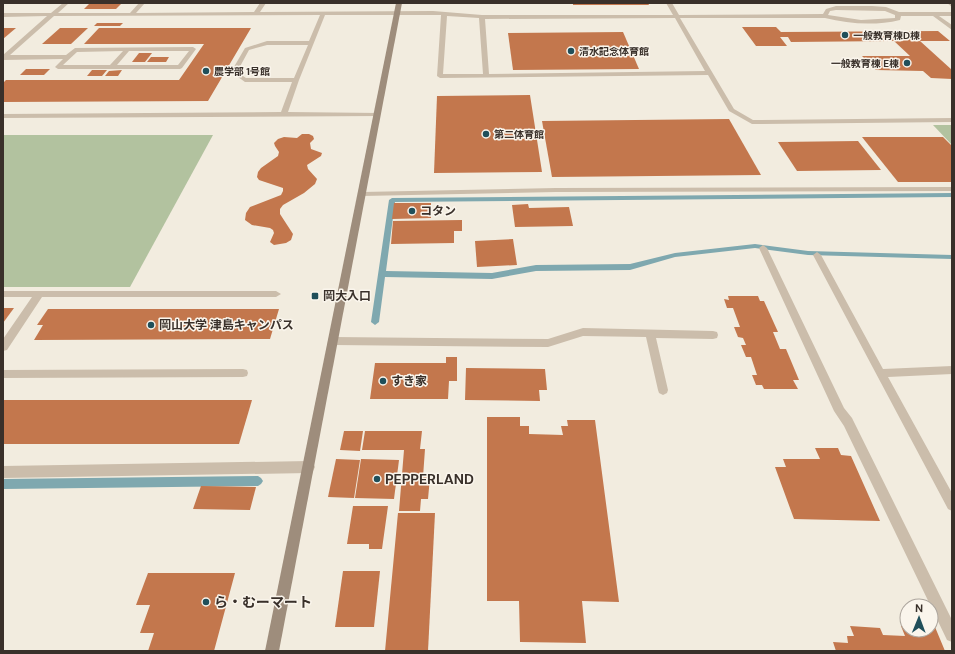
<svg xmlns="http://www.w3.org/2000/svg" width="955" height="654" font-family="'DM Sans','Noto Sans JP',sans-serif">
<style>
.green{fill:#b2c29f}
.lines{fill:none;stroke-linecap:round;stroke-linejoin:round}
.stream{fill:#7fa8af;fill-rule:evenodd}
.building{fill:#c3774d}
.lane{fill:#cbbdab;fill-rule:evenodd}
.street{fill:#cbbdab;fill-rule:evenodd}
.secondary{fill:#9e8d7c;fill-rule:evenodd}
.poi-dot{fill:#204f5a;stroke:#faf5ec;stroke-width:1.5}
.labels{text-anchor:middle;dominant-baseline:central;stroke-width:3;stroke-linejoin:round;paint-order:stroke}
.far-poi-label{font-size:10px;font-weight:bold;fill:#39302a;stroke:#faf5ec;text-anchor:start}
.poi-label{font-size:12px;font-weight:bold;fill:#39302a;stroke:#faf5ec;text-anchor:start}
.near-poi-label{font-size:14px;font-weight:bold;fill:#39302a;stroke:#faf5ec;text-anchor:start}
</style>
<rect width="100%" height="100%" fill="#f2ecdf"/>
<g class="green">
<path d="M933,125h19v20z"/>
<path d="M3,135h210l-83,152h-127z"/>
</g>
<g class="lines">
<g class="stream">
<path d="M952,193v4l-557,5 -9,69 106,2 44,-8 94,-1 45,-11 80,-9 53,7 144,4v4l-144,-4 -53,-7 -80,9 -45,13 -94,1 -44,8 -107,-2 -6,45 -4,3 -4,-3 18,-122 3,-2z"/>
<path d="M258,476l3,2 2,3 -2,3 -3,2 -255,3v-10z"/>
</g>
</g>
<g class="building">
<path d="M90,3h32l-6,6h-32z"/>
<path d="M573,3h75l1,2h-76z"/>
<path d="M97,23h26l-3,3h-26z"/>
<path d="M742,27h34l5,5 157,-1 12,10h-30l32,29v9l-21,-1 -8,-7 -47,-1 -14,-14h48l-16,-15 -103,1 -3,-5h-8l7,9h-31z"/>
<path d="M3,28h13l-13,11z"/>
<path d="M60,28h28l-17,16h-29z"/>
<path d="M99,28h152l-43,73 -205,1v-19l3,-3h173l25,-36h-120z"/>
<path d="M623,32l16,37 -126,1 -5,-37z"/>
<path d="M139,53h13l-7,9h-13z"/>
<path d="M151,57h18l-3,5h-19z"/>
<path d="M26,69h24l-6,6h-24z"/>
<path d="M92,70h15l-5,6h-15z"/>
<path d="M122,70l-4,6h-13l4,-5z"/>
<path d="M530,95l12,77 -108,1 3,-77z"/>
<path d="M729,119l32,56 -209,2 -10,-56z"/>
<path d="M302,134h7l4,2 1,3 -4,4 1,6 11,4 -1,3 -14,9 1,4 9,10 -2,5 -11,9 -21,12 -3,4v5l13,20 -2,6 -5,3 -12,2 -4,-3 4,-9 -1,-3 -3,-2 -18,-3 -7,-5 1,-7 4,-6 31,-12 2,-4v-3l-24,-8 -2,-3 1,-5 3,-4 17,-12 1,-4 -4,-6 -1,-3 4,-4 6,-2 13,1z"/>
<path d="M862,137h81l9,9v36h-54z"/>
<path d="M858,141l23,29 -84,1 -19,-29z"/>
<path d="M394,203h37v15l-39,1z"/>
<path d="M528,204l1,4 40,-1 4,19 -58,1 -3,-22z"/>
<path d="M462,220v11h-8v12l-63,1 2,-23z"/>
<path d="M513,239l4,26 -40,2 -2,-26z"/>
<path d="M728,296h30l2,5h4l14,31h-5l7,17h6l13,31h-6l5,9h-34l-2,-4h-6l-4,-10h5l-6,-18h-5l-5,-12h5l-3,-7 -5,-1 -4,-10h6l-7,-19h-6l-3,-9 5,1z"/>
<path d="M3,308h11l-11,15z"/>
<path d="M48,309h231l-9,30 -236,1 9,-15h-6z"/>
<path d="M446,357h11v24h-8l-1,18h-78l5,-36h71z"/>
<path d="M466,368l79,1 2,21h-8l1,11 -75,-1z"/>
<path d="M3,400h249l-13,44h-236z"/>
<path d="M487,417h33v9h9v8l34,1 -2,-9h7l-1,-6h28l24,182 -37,-1 4,42 -66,-1 -1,-41h-32z"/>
<path d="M344,431h19l-3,20 -20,-1z"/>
<path d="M365,431h57l-2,18h5l-2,28h7l-2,22h-7l-1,12h-21l5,-61h-42z"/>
<path d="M815,448h23l3,7 10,1 29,65 -86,-2 -19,-52h11l-3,-8h37z"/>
<path d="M336,459l24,1 -6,38 -26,-1z"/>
<path d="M361,459l38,1 -5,39 -39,-1z"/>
<path d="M201,486l55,1 -6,23 -57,-1z"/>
<path d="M353,506h35l-6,43h-13v-5h-22z"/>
<path d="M398,513h37l-7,138h-43z"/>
<path d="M343,571h37l-6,56h-39z"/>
<path d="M148,573h87l-21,78h-66l6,-18h-14l10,-28h-14z"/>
<path d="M850,626l30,2 3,7 22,1 -4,-10h6v4h24v-3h4l10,24h-109l-3,-9 15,1 -1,-7h7z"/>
</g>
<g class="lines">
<g class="lane">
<path d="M63,3h6l-11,10h72l9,-10h6l-9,10 118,-1 6,-9h6l-6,9 173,-1 49,4h191l-7,-12h6l7,12 144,-1 3,-5 10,-3h36l14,1 13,5h53v4h-13l13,9v5l-19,-14h-32l-1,4c-25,6 -51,4 -75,-2h-145l54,91 19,11 199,-2v4l-200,2 -23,-13 -21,-36 -268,3 -3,-2 4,-61h-116l-26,65 -11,32 91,1 1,1 -3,2 -374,2v-4l278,-2 11,-30h-47l-14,-10 14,-24 22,-7h42l11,-26 -266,1 -44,39h56l9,-7 118,-1 3,2 -14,19 -2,1h-122l-3,-2 8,-8 -60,1v-5l44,-39 -44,1v-4h48zM836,10l49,1 10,4v3l-34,2 -33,-5 2,-4zM447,16l32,2 4,56h-40zM675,18l30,53 -216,3 -4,-55zM267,45h41l-14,33h-48l-9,-6 12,-22zM123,51l-13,14h-47l14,-13zM129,51h60l-11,14h-61z"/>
<path d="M947,3h5v4z"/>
<path d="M3,291h273l5,3 -5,3h-234l-35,53 -4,1v-12l29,-42h-29z"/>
<path d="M243,369l4,1 1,3 -1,3 -4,1 -240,1v-8z"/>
</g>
<g class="street">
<path d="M952,187v4l-396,1 -194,4 -4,-2 4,-2 194,-4z"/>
<path d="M763,245l4,3 77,160 8,10 100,202v22l-5,-2 -103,-214 -10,-15 -75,-163z"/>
<path d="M817,252l4,3 62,114 69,-3v8l-64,3 64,116v18l-4,-2 -135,-254z"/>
<path d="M583,328l130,3 4,1 1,3 -1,3 -4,1 -57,-1 12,52 -1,3 -4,2 -4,-2 -1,-3 -12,-53 -63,-1 -35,11 -214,-2 -4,-1 -1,-3 1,-3 4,-1 214,2z"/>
<path d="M309,461l4,2 2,4 -2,4 -4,2 -306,5v-12z"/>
</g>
<path class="secondary" d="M396,3h6l-123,648h-14z"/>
</g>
<g class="poi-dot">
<circle cx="845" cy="35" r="4"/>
<circle cx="571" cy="51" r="4"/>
<circle cx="907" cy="63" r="4"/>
<circle cx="206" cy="71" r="4"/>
<circle cx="486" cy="134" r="4"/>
<circle cx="412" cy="211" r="4"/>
<rect x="311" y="292" width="8" height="8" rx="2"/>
<circle cx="151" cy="325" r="4"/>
<circle cx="383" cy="381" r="4"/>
<circle cx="377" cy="479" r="4"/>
<circle cx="206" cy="602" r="4"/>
</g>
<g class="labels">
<g class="far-poi-label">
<text x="853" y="35">一般教育棟D棟</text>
<text x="579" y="51">清水記念体育館</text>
<text x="899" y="63" text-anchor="end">一般教育棟 E棟</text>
<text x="214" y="71">農学部 1号館</text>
<text x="494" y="134">第二体育館</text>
</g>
<g class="poi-label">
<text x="420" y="211">コタン</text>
<text x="323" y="296">岡大入口</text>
<text x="159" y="325">岡山大学 津島キャンパス</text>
<text x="391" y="381">すき家</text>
</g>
<g class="near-poi-label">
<text x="385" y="479">PEPPERLAND</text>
<text x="214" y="602">ら・むーマート</text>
</g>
</g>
<rect width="955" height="654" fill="none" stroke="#39302a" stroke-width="8"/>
<g transform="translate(919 618) rotate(1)"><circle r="19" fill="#faf5ec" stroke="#ada69e"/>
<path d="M0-3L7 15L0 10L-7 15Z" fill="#204f5a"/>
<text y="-6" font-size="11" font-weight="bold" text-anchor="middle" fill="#39302a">N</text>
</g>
</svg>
